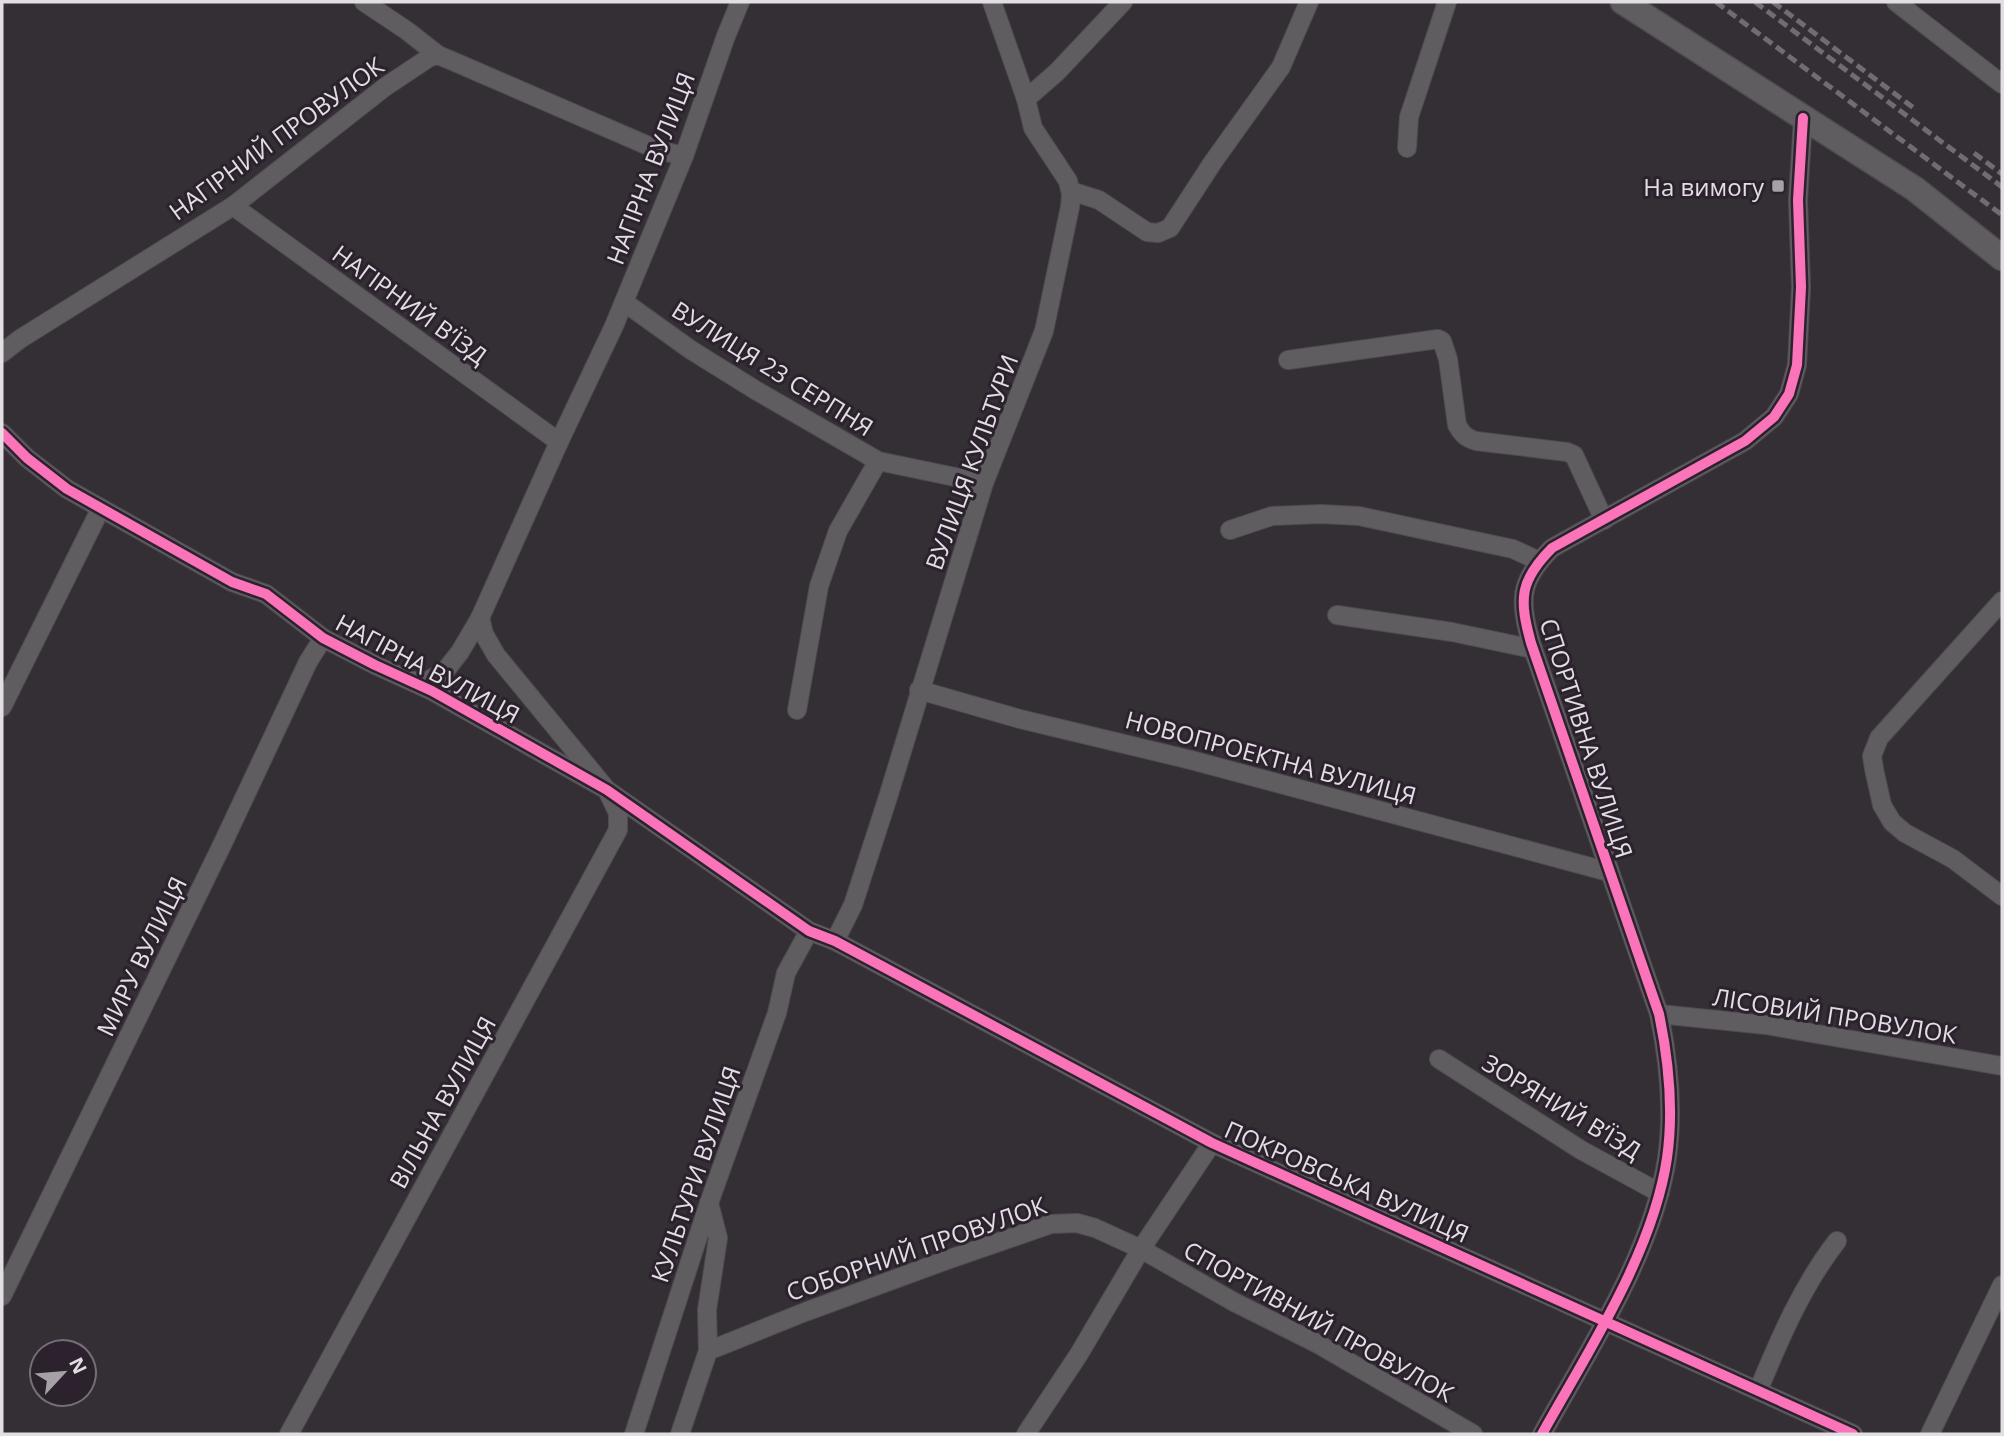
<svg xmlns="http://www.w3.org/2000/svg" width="2004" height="1436" font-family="'Open Sans',sans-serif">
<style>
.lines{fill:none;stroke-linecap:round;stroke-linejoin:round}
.street-casing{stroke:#504b51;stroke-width:20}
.secondary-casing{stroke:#504b51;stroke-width:27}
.street{stroke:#605d61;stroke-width:18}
.secondary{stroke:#605d61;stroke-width:24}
.rail{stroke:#706d71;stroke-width:5;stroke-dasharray:10 5;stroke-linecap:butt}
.cycleway-casing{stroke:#2b222e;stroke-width:15}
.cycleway{stroke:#fb73b8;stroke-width:10}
.poi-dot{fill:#a6a0a7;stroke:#2b222e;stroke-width:2.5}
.labels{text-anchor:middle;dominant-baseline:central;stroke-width:6;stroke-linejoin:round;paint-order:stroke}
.street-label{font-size:24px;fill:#e3dde4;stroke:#2b222e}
.poi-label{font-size:24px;fill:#e3dde4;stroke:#2b222e;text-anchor:end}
</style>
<rect width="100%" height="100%" fill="#342f35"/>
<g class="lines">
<g class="street-casing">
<g id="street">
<path d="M364,2l42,28 32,25"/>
<path d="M1896,2l106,82"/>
<path d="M1026,99l31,-27 66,-70"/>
<path d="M1407,148l2,-31 38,-115"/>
<path d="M1071,191l28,9 48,32 11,1 12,-5 43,-66 68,-95 28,-65"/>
<path d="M233,206l326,236"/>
<path d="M624,302l67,48 66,41 121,70 106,22"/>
<path d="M2,353l18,-14 213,-133 152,-119 45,-30 8,-2 12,5 208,90 26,6"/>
<path d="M1288,360l150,-21 4,2 6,18 9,66c5,9 9,13 19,16l91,11 7,3 30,65"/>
<path d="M2,433l25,25 40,31 165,93 34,12 57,44 52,27 57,26 175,99 202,141 26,10 377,202 641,291"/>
<path d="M1230,530l42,-14 49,-2 38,2 154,33 26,12"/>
<path d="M2002,601l-123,137 -7,18 2,13 8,36 10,17 13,11 48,26 49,37"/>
<path d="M1337,615l115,17 81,17"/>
<path d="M413,681h14l18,-10 15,-19 20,-34 79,-176 55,-116 70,-170 42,-120 14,-34"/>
<path d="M919,690l101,29 171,41 418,112"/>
<path d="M2,707l99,-199"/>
<path d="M797,710l22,-124 19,-55 40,-70"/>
<path d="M835,941l18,-36 35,-108 96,-314 60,-152 26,-124 1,-13 -3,-13 -35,-53 -7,-29 -34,-97"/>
<path d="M1659,1014l107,11 236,41"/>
<path d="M1439,1059l142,91 79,43"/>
<path d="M2,1296l220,-451 86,-183 15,-24"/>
<path d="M708,1351l97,-39 139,-51 107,-37 26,-1 18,5 46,21 93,53 84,42 155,90"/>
<path d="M1758,1391c22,-53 44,-105 79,-150"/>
<path d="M289,1434l329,-604v-17l-11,-23 -111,-135 -12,-21 -4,-16"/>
<path d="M634,1434l75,-231 68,-190 9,-40 23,-42"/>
<path d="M680,1434l28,-83 -1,-41 11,-72 -9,-35"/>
<path d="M1026,1434l53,-80 62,-105 71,-106"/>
<path d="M1542,1434c46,-83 111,-181 125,-276 7,-49 2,-96 -8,-144l-128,-371c-12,-44 -12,-62 21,-95l193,-107 29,-24 15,-23 8,-29 4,-78 -3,-87 5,-82"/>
<path d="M1930,1434l72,-149"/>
</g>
</g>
<g class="secondary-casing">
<path id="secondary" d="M1623,2l292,187 87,69"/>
</g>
<use href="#street" class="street"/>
<use href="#secondary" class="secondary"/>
<g class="rail">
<path d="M1716,2l286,213"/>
<path d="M1755,2l247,185"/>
<path d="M1773,2l142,107"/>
<path d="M1974,153l28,21"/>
</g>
<g class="cycleway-casing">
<g id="cycleway">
<path d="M2,433l25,25 40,31 165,93 34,12 57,44 52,27 57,26 175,99 202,141 26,10 377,202 641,291"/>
<path d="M1542,1434c46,-83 111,-181 125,-276 7,-49 2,-96 -8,-144l-128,-371c-12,-44 -12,-62 21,-95l193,-107 29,-24 15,-23 8,-29 4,-78 -3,-87 5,-82"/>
</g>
</g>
<use href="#cycleway" class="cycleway"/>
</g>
<rect class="poi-dot" x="1771" y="179" width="14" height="14" rx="3.5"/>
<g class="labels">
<g class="street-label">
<text transform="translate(276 138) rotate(-36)">НАГІРНИЙ ПРОВУЛОК</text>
<text transform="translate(650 168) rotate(-69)">НАГІРНА ВУЛИЦЯ</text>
<text transform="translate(410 304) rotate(36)">НАГІРНИЙ В’ЇЗД</text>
<text transform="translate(773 368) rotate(32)">ВУЛИЦЯ 23 СЕРПНЯ</text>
<text transform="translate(971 462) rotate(-70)">ВУЛИЦЯ КУЛЬТУРИ</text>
<text transform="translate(428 668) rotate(28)">НАГІРНА ВУЛИЦЯ</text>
<text transform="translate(1587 738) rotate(72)">СПОРТИВНА ВУЛИЦЯ</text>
<text transform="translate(1271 757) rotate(15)">НОВОПРОЕКТНА ВУЛИЦЯ</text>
<text transform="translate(141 956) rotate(-64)">МИРУ ВУЛИЦЯ</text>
<text transform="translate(1835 1015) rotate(9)">ЛІСОВИЙ ПРОВУЛОК</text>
<text transform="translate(442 1102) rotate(-61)">ВІЛЬНА ВУЛИЦЯ</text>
<text transform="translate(1562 1106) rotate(31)">ЗОРЯНИЙ В’ЇЗД</text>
<text transform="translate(695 1174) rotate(-71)">КУЛЬТУРИ ВУЛИЦЯ</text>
<text transform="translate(1347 1181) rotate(24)">ПОКРОВСЬКА ВУЛИЦЯ</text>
<text transform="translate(916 1248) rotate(-19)">СОБОРНИЙ ПРОВУЛОК</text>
<text transform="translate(1319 1321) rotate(29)">СПОРТИВНИЙ ПРОВУЛОК</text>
</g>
<g class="poi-label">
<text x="1764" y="186">На вимогу</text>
</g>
</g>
<rect width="2004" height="1436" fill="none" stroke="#e3dde4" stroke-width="7"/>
<g transform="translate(63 1373) rotate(64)"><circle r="33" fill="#2b222e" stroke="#756d77" stroke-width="2"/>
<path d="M0-5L12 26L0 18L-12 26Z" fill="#a6a0a7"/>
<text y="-10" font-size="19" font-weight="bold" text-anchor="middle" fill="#e3dde4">N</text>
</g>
</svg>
